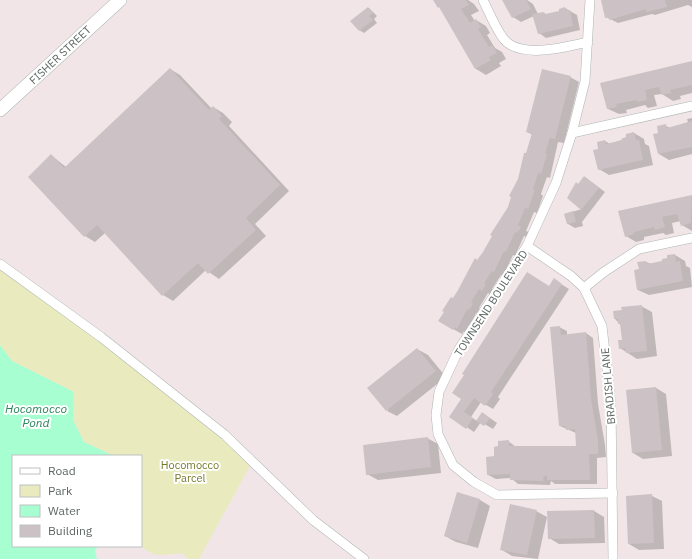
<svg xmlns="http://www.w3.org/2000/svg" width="692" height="559" font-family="'IBM Plex Sans',sans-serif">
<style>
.green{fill:#e9ebbf}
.water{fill:#a7ffd1}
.shadow{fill:#0003}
.building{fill:#ccc2c5}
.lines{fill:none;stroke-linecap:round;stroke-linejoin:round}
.street-casing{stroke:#aeb6b4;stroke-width:10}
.secondary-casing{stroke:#afb9b6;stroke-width:14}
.street{stroke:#fff;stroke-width:9}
.secondary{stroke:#fff;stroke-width:13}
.labels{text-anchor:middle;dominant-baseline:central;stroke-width:4;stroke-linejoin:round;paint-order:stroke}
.street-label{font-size:11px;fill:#5d6763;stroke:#fff}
.park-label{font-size:11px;fill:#737a29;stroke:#fff}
.water-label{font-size:12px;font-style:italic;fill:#2b845c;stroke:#fff}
</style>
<rect width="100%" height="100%" fill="#f1e5e7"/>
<path class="green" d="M0,264l225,171 27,27 -53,97h-11l-6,-6c-17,2 -29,6 -41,-8v-89h-27l-30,-14 -11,-22 1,-28 -62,-31 -12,-16z"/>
<path class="water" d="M0,345l12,16 62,31 -1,28 11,22 30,14h-101v90h85l-3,5 2,8h-97z"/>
<g class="shadow">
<path d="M436,0h32l6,4 5,7 -8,4 4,6 1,-1 10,6 4,7 -3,2 8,13 7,4 4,7 -7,4 2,3 -15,9 -10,-6z"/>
<path d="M503,0h24l6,4 5,10 6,-1 3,2 13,-3 5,-4 12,7 3,15 -34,8 -7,-5 -5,-17 -13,6 -8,-5z"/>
<path d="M609,0h83v7l-4,-2 -33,10 -3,-1 -34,9 -12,-6z"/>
<path d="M369,8l8,8 -3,3 3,4 -13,10 -5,-3z"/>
<path d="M692,62v31l-12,3 1,3 -8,2 -11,-7 -8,1 3,11 -9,2 -3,-3 -19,5 1,3 -8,1 -11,-5 -7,-25z"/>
<path d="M170,69l10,6 32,34 1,-2 10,6 9,9 -3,4 60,65 -34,33 11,12 -47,43 -13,-9 -33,31 -10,-6 -58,-62 -10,9 -10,-6 -34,-81 15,12z"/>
<path d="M570,77l9,5 -15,61 -6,-1 -8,36 -3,-1 -4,11 -2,6 2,2 -6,17 -3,-1 -8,19 3,1 -3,5 -2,-1 -9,20 -2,-1 -10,21 -2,-1 -9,14 1,1 -2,5 -3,-2 -9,15 2,2 -3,4 -2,-1 -10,20 -2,-2 -2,3 -9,-5v-30l31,-46 25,-46 24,-72 -6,-3z"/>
<path d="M692,118v36l-23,6 -10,-6 1,-20 6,-8 4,2 13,-3v-1l5,-2 -1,-3z"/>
<path d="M634,133l10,6 1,5 4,2 4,19 -44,10 -10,-6v-20l6,-8 5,3 18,-6z"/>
<path d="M585,177l20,15 -23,30 1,4 -8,2 -7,-4 -3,-10 17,-5 -14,-11z"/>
<path d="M692,196v35l-10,-6 -1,-4 -9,2 2,10 -8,2 -3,-2 -19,4v3l-8,2 -10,-6 -7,-25z"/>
<path d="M675,255l10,6 1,5 4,2 2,19 -43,8 -11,-5 2,-21 6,-7 5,2 12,-2z"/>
<path d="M561,284l8,5 -71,108 2,2 -7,10 -12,-7 -10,15 6,4 5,-7 8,4 7,5 -4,6 -12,-7 -7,10 -23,-15 12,-18 3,-24 83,-88z"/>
<path d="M641,306l11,6 5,44 -20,3 -17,-11 3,-7 -2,-16 -6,-6z"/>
<path d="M559,327l8,4v4l19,-2 7,5 5,66 7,41 1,12 -9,1v26h-42l-4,-3 -1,4 -32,-1 -7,-6 -15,1 -8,-4 12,-28 8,-6 8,6h62l-2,-14 -16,-7z"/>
<path d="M417,349l11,6 18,22 -49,39 -10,-5z"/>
<path d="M656,388l10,6 6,62 -29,3 -10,-6 -6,-63z"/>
<path d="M427,438l11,6 3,29 -63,7 -11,-6z"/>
<path d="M458,493l22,7 10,6 -12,42 -22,-6 -11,-6z"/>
<path d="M627,496h25l10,5 2,48 -25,1 -10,-6z"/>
<path d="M536,511l11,6 -9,42 -26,-3 -10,-6z"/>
<path d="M594,511l10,6 1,26 -46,1 -10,-6z"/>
</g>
<g class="building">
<path d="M433,0h33l3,5 -8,4 9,14 6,-4 5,8 -3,2 11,18 3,-2 5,8 -8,4 2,3 -16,9 -36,-62 -1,1z"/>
<path d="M502,0h24l5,9 -19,9z"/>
<path d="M601,0h64l2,7 -21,5v-3l-37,11v-3l-4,1z"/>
<path d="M368,7l5,6 -4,3 4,4 -14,11 -9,-10z"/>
<path d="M565,7l1,3h4l3,16 -35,8 -6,-20 12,-2 1,2 14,-3v-2z"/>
<path d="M692,61v24l-22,5 1,3 -9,2 -3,-8 -14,3 2,10 -10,2v-2l-21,4 1,3 -10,2 -7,-26z"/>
<path d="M170,68l39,42 4,-4 9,10 -3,3 61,66 -34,33 10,12 -48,44 -10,-11 -36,33 -65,-71 -13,12 -56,-60 23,-23 13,14z"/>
<path d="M542,69l29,7 -16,63 -5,-1 -5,15 2,1 -6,20 -3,-1 -3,10 -2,6 2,1 -7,19 -3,-1 -7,17 3,2 -4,6 -2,-1 -9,20 -2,-1 -10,21 -2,-1 -8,12 2,1 -4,7 -3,-2 -8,13 2,2 -4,6 -2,-1 -10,20 -2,-2 -2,3 -15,-9 6,-9 -2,-1 9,-14 2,1 5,-8 17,-32 2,2 6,-8 9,-16 -2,-1 18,-28 3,-10 -2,-1 9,-17 6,-26h2l6,-20 -6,-1z"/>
<path d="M692,121v26l-34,7 -5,-20 5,-1 -1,-7 9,-2 1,4z"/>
<path d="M634,132l2,8h3l4,20 -45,10 -5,-20 5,-1 -1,-7 8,-2 1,4 16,-4 -1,-1 5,-2v-3z"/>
<path d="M584,176l15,12 -18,22 -14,-12 9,-16 2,2z"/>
<path d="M692,195l-1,28 -10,3 -4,-12 -15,3 3,10 -10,3 -1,-3 -20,5v2l-9,3 -7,-26z"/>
<path d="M573,211l3,11 -9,2 -3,-10z"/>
<path d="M675,254l1,8 4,-1 3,20 -46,9 -3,-20 5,-1 -2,-7 9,-1 1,3 15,-3v-2l5,-1v-3z"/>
<path d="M527,272l22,14 5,-8 8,6 -71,108 2,2 -8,12 -11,-8 -10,14 9,6 -7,11 -17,-12 12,-18 -9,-6 12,-18 -2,-1z"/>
<path d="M642,305l5,46 -21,2 -1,-5 -6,1 -1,-9h4l-2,-16h-2v-5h-4l-1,-8 9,-1 -1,-3z"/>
<path d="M560,326l1,9 25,-3 5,67 7,41v14h-9l1,26h-43v-4h-3l-1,5 -33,-1v-6l-23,1 -1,-18 8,-1v-9l4,-1v-5l11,-1v6h67l-1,-17 -9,1 -1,-4h-6l-9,-99z"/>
<path d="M417,348l19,23 -50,40 -19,-23z"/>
<path d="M656,387l6,63 -30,3 -6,-63z"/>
<path d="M482,412l8,6 -6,8 -8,-5z"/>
<path d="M428,437l3,30 -65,8 -3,-30z"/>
<path d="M457,492l23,7 -13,44 -23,-7z"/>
<path d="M652,494l2,49 -26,1 -2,-48z"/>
<path d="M510,504l27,6 -10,45 -27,-5z"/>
<path d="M594,510l1,28 -47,1 -1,-28z"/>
</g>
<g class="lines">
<g class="street-casing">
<g id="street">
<path d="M483,0c6,12 12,27 20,38 16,22 63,9 85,4"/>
<path d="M590,0l-5,81 -13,52 -16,50 -29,63 -68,103 -20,43 -3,23 2,19 15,31 21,17 23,13 116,-2"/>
<path d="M572,133l120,-27"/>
<path d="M527,246l44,30 13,12 18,38 9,79 2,154"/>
<path d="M0,264l101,73 124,98 88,85 51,39"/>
<path d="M584,288l20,-16 35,-23 53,-11"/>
</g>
</g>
<g class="secondary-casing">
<path id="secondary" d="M0,110l120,-110"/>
</g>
<use href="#street" class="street"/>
<use href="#secondary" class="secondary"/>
</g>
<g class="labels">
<g class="street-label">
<text transform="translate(60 55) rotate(-43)">FISHER STREET</text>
<text transform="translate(491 303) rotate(-57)">TOWNSEND BOULEVARD</text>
<text transform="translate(608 386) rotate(-95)">BRADISH LANE</text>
</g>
<g class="park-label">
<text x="190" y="465">Hocomocco<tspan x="190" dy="13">Parcel</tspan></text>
</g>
<g class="water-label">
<text x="36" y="408">Hocomocco<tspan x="36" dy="14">Pond</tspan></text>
</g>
</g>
<rect x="12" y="455" width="130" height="92" fill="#ffffff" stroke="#bec2c1"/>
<rect x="20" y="468" width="20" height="6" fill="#ffffff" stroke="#bec2c1"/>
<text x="48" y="475" font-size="12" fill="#5d6763">Road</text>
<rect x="20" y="485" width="20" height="12" fill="#e9ebbf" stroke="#bec2c1"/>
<text x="48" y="495" font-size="12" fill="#5d6763">Park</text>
<rect x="20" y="505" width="20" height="12" fill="#a7ffd1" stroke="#bec2c1"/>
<text x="48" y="515" font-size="12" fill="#5d6763">Water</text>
<rect x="20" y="525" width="20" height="12" fill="#ccc2c5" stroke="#bec2c1"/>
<text x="48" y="535" font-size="12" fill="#5d6763">Building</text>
</svg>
